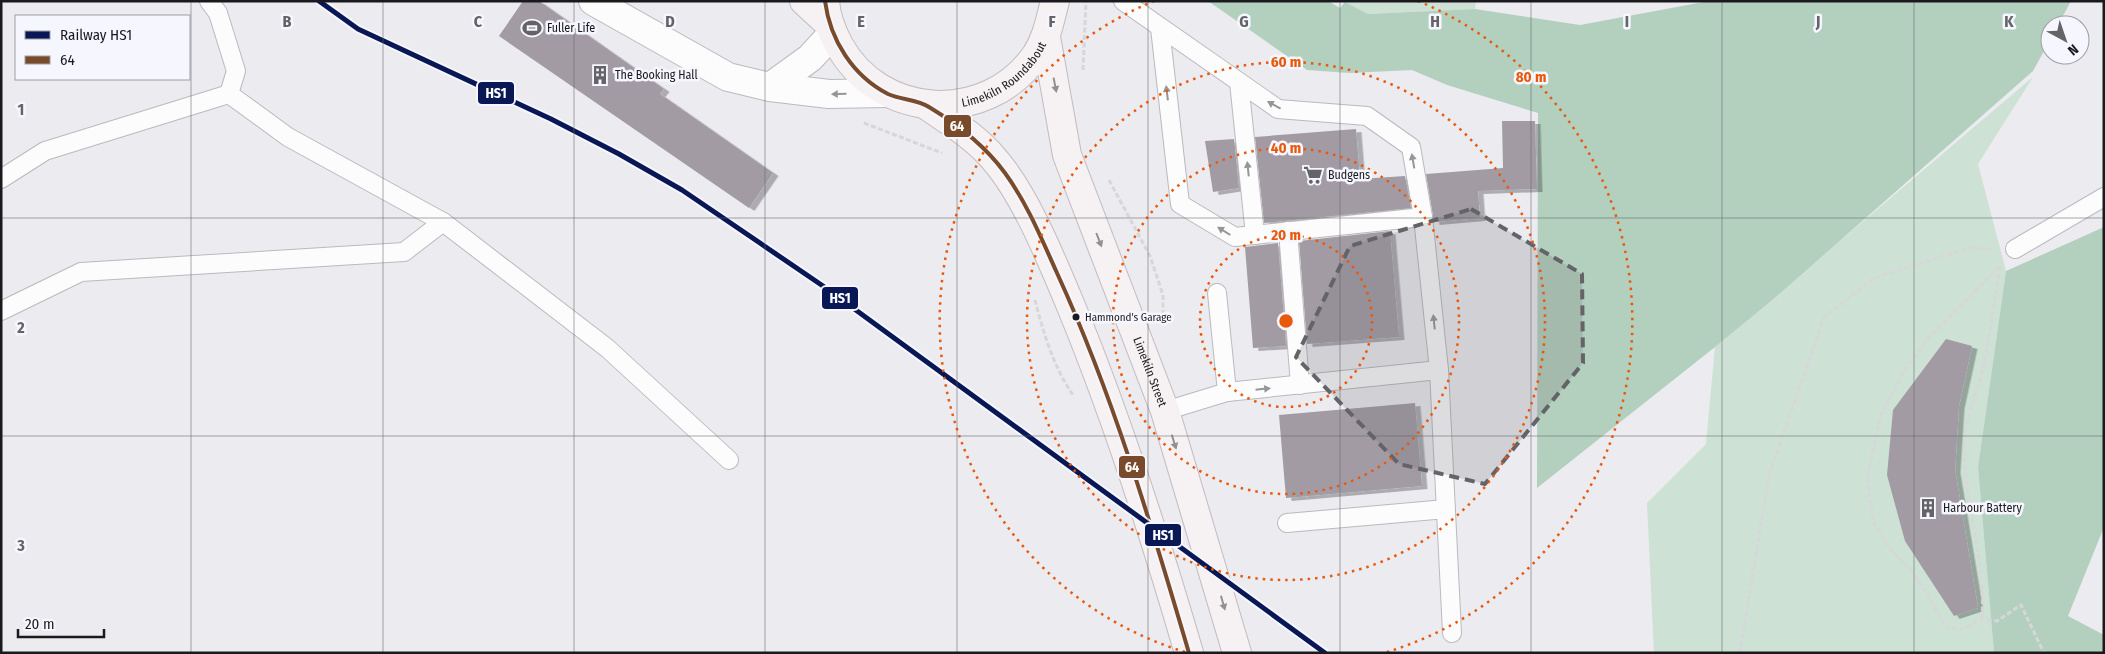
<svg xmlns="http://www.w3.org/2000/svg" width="2105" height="654" font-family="'Fira Sans Condensed',sans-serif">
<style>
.green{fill:#cde1d5}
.forest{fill:#b3d0bf}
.building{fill:#a39ba4;filter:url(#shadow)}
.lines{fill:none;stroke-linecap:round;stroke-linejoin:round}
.service-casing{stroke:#bababe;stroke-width:20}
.minor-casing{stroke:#bababe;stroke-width:30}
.trunk-casing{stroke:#c2bbc0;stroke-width:30}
.path{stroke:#d7d7d9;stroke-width:3;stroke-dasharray:5 2.5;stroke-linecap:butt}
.service{stroke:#fcfcfd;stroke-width:18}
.minor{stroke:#fcfcfd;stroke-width:28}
.trunk{stroke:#f6f1f2;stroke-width:28}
.bus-1-casing{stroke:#f6f6fe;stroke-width:8}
.bus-1{stroke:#7a4b2a;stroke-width:4}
.rail-1-casing{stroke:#f6f6fe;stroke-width:9}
.rail-1{stroke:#091855;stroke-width:5}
.oneway{fill:#939093}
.oneway2{fill:#969699}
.marked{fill:#636368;fill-opacity:0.2;stroke:#636368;stroke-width:4;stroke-dasharray:10 6;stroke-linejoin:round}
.grid{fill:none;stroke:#636368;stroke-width:1;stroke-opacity:0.55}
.ring{fill:none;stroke:#e8590c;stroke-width:2.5;stroke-dasharray:2.5 5}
.bus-dot{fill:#1a1a1e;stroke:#f6f6fe;stroke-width:2}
.labels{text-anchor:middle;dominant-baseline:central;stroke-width:5;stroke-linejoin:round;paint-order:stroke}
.bus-label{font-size:11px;fill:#1a1a1e;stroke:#f6f6fe;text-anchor:start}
.poi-label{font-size:12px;fill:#1a1a1e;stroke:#f6f6fe;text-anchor:start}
.street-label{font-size:12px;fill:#1a1a1e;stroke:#f6f6fe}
.grid-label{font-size:16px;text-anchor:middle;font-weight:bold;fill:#636368;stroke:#f6f6fe;stroke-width:5;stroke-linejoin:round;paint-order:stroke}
.centre{fill:#e8590c;stroke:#f6f6fe;stroke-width:2.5}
.ring-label{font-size:15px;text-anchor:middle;font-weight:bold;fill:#e8590c;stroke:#f6f6fe;stroke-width:5;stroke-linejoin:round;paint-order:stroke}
.line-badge{stroke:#f6f6fe;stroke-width:2}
.badge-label{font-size:14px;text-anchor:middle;font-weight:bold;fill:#fff}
</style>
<defs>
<filter id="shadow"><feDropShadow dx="5.5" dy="3" stdDeviation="0" flood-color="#0004"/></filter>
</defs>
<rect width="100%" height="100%" fill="#ebebf0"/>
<g class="green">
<path d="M1476,1l-1,8 -107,5 -23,-12z"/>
<path d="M2033,77l-55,87 28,107 -28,196 16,186h-340l-7,-150 59,-59 9,-97z"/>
</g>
<g class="forest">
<path d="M1208,1h120l12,7 5,-6 23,12 107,-5 105,16 129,-24h362l-13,24h-8v15l-17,31 -256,225 -62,51 -178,141 1,-375 -91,-28 -35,-15 -63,3 -42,-3z"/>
<path d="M2104,227v300l-36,89 36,19v18h-110l-16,-186 28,-196z"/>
</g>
<g class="building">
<path d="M523,1h16l125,88 -4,5 113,79 -24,35 -250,-172z"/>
<path d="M1502,121h33l2,68 -59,2 2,27 -46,4 -8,-48 77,-6z"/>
<path d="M1356,129l4,50 45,-3 6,32 -147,15 -9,-86z"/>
<path d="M1234,139l5,49 -26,4 -8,-51z"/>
<path d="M1390,231l9,106 -92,7 -8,-103z"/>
<path d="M1278,243l8,103 -33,2 -8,-101z"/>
<path d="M1946,339l26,7 -13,60 -4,64 23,138 -24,8 -49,-75 -18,-66 6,-65z"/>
<path d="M1415,403l7,83 -136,12 -7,-83z"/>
</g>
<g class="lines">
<g class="service-casing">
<g id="service">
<path d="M1123,1l155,108 89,7 44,31 12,70 16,153 13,263"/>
<path d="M1160,28l20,176 55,33 188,-20"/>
<path d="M1239,82l16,153"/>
<path d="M229,94l59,43 155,85 164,126 122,112"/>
<path d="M1,179l44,-28 184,-57 7,-23 -18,-58 -9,-12"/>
<path d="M1288,231l12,154"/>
<path d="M2015,249l89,-52"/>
<path d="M1217,293l10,99"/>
<path d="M1,311l80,-39 323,-20 39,-30"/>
<path d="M1165,411l62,-19 212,-22"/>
<path d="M1287,523l159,-14"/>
</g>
</g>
<g class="minor-casing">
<g id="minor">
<path d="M593,1l135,76 42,10 59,7 59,-1"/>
<path d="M770,87l40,-29 23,-25"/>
</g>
</g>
<g class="trunk-casing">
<g id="trunk">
<path d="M804,1l26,24"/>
<path id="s1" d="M825,1c1,15 7,31 14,44 41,75 148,81 197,10 11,-17 14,-35 19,-54"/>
<path id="s2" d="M1046,37l21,118 98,256 72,242"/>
<path d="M926,105c23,16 50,32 68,54 30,34 56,97 74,140 48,115 86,234 121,354"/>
</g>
</g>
<g class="path">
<path d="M1083,70l3,-69"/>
<path d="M864,123l78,30"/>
<path d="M1109,180l41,76 13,39v26"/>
<path d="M1999,267l-70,71 -24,31 -25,48 -13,61 6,43 16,27 22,22 16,24 18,33 16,3 21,-11 15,2 24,-16 23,48"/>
<path d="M1035,300c8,32 19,68 38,95"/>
<path d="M1982,619c4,-55 -16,-110 -18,-166 -1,-28 11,-54 18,-81 8,-34 12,-70 18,-105"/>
<path d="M1740,653l29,-178 55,-158 50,-39 95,-30 24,1"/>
</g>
<use href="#service" class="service"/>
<use href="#minor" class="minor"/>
<use href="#trunk" class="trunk"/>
<g class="bus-1-casing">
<path id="bus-1" d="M825,1c5,39 28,75 63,93 13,6 29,5 41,13 28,17 57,40 76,66 22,30 37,67 52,100 56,122 94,251 132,380"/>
</g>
<use href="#bus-1" class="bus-1"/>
<g class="rail-1-casing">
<path id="rail-1" d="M319,1l39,28 193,90 68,35 63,36 141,96 502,367"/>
</g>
<use href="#rail-1" class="rail-1"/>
</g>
<defs><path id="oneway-solid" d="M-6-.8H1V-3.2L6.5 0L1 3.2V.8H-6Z" transform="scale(1.25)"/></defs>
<g class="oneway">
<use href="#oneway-solid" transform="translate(1055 85) rotate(79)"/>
<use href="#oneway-solid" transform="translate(1099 240) rotate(69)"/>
<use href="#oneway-solid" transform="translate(1174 442) rotate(73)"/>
<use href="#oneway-solid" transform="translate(1223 603) rotate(74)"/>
</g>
<g class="oneway2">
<use href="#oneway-solid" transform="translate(1167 93) rotate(-97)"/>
<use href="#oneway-solid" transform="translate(839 94) rotate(179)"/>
<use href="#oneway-solid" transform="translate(1274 105) rotate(-151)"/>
<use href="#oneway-solid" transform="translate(1413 161) rotate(-100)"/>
<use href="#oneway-solid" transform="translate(1248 169) rotate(-96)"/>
<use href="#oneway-solid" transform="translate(1224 231) rotate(-148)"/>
<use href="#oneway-solid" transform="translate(1434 322) rotate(-96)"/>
<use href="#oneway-solid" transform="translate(1263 389) rotate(-6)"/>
</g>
<path class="marked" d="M1471,209l111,65 1,89 -98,121 -86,-20 -103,-107 54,-111z"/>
<path class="grid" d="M191,1v652M383,1v652M574,1v652M765,1v652M957,1v652M1148,1v652M1340,1v652M1531,1v652M1722,1v652M1914,1v652M1,218h2103M1,436h2103"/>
<g class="ring">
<circle cx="1286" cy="321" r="86"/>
<circle cx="1286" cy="321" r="173"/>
<circle cx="1286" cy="321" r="259"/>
<path d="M1185 652A346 346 0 0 1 1154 1M1418 1A346 346 0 0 1 1387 652"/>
</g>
<defs>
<g id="stadium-bare" transform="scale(1.5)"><path d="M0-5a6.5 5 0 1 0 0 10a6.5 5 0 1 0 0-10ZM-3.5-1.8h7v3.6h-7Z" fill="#636368" stroke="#f6f6fe" stroke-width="2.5" paint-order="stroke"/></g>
<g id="building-bare" transform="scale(1.5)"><path d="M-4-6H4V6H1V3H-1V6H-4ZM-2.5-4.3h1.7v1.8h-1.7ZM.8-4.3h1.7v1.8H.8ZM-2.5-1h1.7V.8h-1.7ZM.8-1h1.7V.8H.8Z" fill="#636368" stroke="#f6f6fe" stroke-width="2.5" paint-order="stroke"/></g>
<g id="supermarket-bare" transform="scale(1.5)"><path d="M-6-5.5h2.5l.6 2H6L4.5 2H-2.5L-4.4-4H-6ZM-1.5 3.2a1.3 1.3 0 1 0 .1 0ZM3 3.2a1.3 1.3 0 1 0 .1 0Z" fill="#636368" stroke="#f6f6fe" stroke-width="2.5" paint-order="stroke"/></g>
</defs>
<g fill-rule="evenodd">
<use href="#stadium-bare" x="532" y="28"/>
<use href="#building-bare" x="600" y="75"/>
<use href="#supermarket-bare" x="1313" y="175"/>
<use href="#building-bare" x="1928" y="508"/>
</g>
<circle class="bus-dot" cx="1076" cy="317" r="4.5"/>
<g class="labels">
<g class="bus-label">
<text x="1085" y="317">Hammond's Garage</text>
</g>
<g class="poi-label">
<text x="547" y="28">Fuller Life</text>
<text x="615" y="75">The Booking Hall</text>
<text x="1328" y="175">Budgens</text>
<text x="1943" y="508">Harbour Battery</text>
</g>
<g class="street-label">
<text stroke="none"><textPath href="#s1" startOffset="244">Limekiln Roundabout</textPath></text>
<text stroke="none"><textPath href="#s2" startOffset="352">Limekiln Street</textPath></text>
</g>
</g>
<g class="grid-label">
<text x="287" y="27">B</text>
<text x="478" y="27">C</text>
<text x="670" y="27">D</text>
<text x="861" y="27">E</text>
<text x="1052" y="27">F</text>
<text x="1244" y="27">G</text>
<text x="1435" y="27">H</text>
<text x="1627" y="27">I</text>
<text x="1818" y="27">J</text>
<text x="2009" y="27">K</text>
<text x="21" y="115">1</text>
<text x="21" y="333">2</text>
<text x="21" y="551">3</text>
</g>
<circle cx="1286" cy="321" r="8" class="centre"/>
<g class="ring-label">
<text x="1286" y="67">60 m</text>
<text x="1531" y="82">80 m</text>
<text x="1286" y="153">40 m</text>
<text x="1286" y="240">20 m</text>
</g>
<g class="line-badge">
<rect x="477" y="81" width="38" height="24" rx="5" fill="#091855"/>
<rect x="943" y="114" width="29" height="24" rx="5" fill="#7a4b2a"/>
<rect x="821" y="286" width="38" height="24" rx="5" fill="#091855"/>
<rect x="1118" y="455" width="28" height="24" rx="5" fill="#7a4b2a"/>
<rect x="1144" y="523" width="38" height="24" rx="5" fill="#091855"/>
</g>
<g class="badge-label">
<text x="496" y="98">HS1</text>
<text x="957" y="131">64</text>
<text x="840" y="303">HS1</text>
<text x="1132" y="472">64</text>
<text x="1163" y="540">HS1</text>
</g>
<rect width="2105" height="654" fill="none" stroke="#1a1a1e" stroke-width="5"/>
<rect x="15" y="15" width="175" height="65" fill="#f6f6fe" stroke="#9e9ea4"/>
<rect x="25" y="31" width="25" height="8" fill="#091855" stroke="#9e9ea4"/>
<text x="60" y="40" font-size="15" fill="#1a1a1e">Railway HS1</text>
<rect x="25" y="56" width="25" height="8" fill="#7a4b2a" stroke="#9e9ea4"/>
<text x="60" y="65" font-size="15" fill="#1a1a1e">64</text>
<g transform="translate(2065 40) rotate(140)"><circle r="24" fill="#f6f6fe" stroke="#9e9ea4"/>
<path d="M0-4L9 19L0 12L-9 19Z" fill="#636368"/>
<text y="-8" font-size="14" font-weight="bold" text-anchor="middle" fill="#1a1a1e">N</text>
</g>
<path d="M18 629v8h86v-8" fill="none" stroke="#1a1a1e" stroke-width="2.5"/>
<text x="25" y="629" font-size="15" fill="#1a1a1e" stroke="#f6f6fe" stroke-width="4" paint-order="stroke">20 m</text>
</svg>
